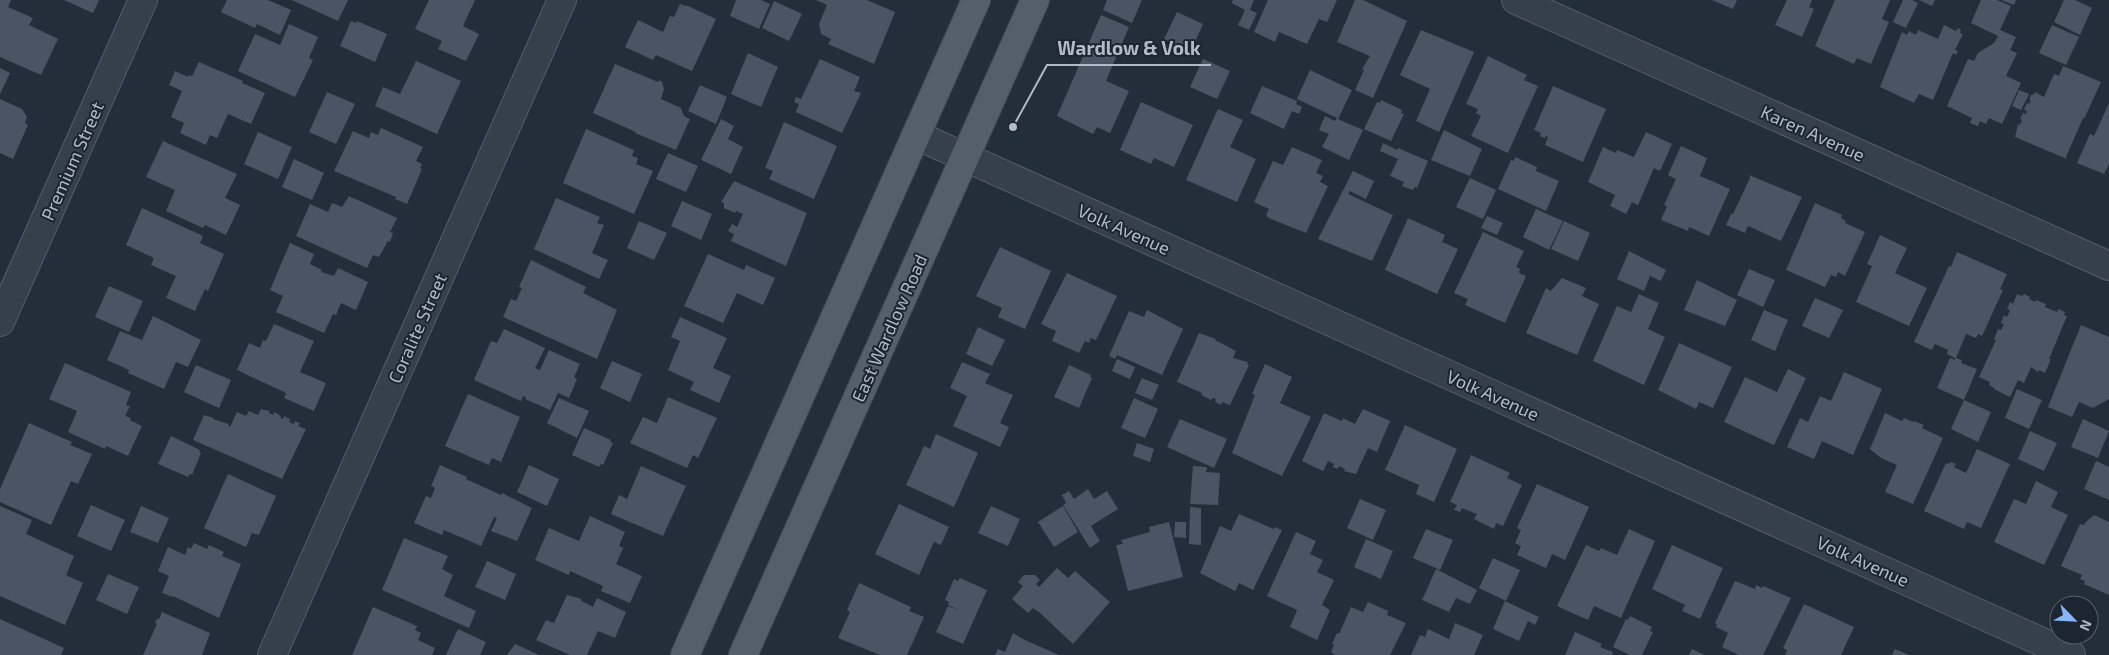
<svg xmlns="http://www.w3.org/2000/svg" width="2109" height="655" font-family="'Exo 2',sans-serif">
<style>
.building{fill:#495564}
.lines{fill:none;stroke-linecap:round;stroke-linejoin:round}
.minor-casing{stroke:#555d69;stroke-width:30}
.major-casing{stroke:#404954;stroke-width:30}
.minor{stroke:#36404b;stroke-width:28}
.major{stroke:#545f6b;stroke-width:28}
.labels{text-anchor:middle;dominant-baseline:central;stroke-width:4;stroke-linejoin:round;paint-order:stroke}
.street-label{font-size:18px;fill:#b2bac7;stroke:#1c2530}
.leader{fill:none;stroke:#b2bac7;stroke-width:2}
.callout-dot{fill:#b2bac7;stroke:#1c2530;stroke-width:2}
.callout-label{font-size:19px;text-anchor:middle;font-weight:bold;fill:#b2bac7;stroke:#1c2530;stroke-width:4;stroke-linejoin:round;paint-order:stroke}
</style>
<rect width="100%" height="100%" fill="#232e3b"/>
<g class="building">
<path d="M0,0h11l-3,7 25,11 -4,7 29,14 -17,36 -41,-18z"/>
<path d="M64,0h35l-6,13z"/>
<path d="M227,0h41l23,10 -11,25 -23,-11 -2,4 -34,-16z"/>
<path d="M292,0h56l-10,21z"/>
<path d="M429,0h46l-12,26 16,8 -13,27 -28,-12 4,-8 -27,-12z"/>
<path d="M736,0h25l9,4 -11,25 -29,-13z"/>
<path d="M816,0h51l28,12 -21,52 -46,-20 3,-5 -10,-5 -2,-10 8,-19z"/>
<path d="M1107,0h35l-10,23 -29,-13z"/>
<path d="M1233,0h21l-4,10 7,3 -8,17 -11,-5 7,-15 -13,-7z"/>
<path d="M1268,0h69l-10,22 -8,-3 -12,25 -28,-12 -4,10 -21,-10z"/>
<path d="M1355,0h8l44,21 -34,77 -18,-8 9,-20 -2,-1 8,-13 -33,-14z"/>
<path d="M1712,0h25l-4,9z"/>
<path d="M1787,0h25l-3,7 5,2 -12,28 -27,-12z"/>
<path d="M1835,0h55l-8,19 7,3 -18,42 -14,-6 -3,6 -39,-18z"/>
<path d="M1903,0h9l6,3 -12,25 -13,-6z"/>
<path d="M1919,0h16l-3,6z"/>
<path d="M1981,0h16l14,6 -11,24 16,7 -6,13 7,3 -11,23 15,7 -19,41 -13,-6 -3,6 -6,-3 -2,5 -8,-3 2,-5 -25,-12 21,-47 6,2 4,-8 16,-10 4,-7 -27,-13z"/>
<path d="M2001,0h15l-2,5z"/>
<path d="M2064,0h11l17,8 -12,27 -26,-13z"/>
<path d="M774,1l28,13 -13,27 -27,-13z"/>
<path d="M680,4l5,2 1,-1 30,14 -24,52 -36,-16 -3,5 -28,-13 13,-27 25,12 7,-16 4,1z"/>
<path d="M1177,12l26,12 -12,27 -27,-12z"/>
<path d="M1101,15l28,12 -23,54 23,10 -19,42 -13,-6 -4,7 -36,-18z"/>
<path d="M351,21l5,2 1,-2 30,13 -12,28 -35,-16z"/>
<path d="M289,24l29,13 -9,21 4,2 -18,37 -57,-26 17,-37 25,11z"/>
<path d="M1944,25l12,6 2,-3 3,2 -1,3 3,1 -8,16 3,1 -2,4 -3,-2 -20,47 -14,-6 -5,9 -34,-16 22,-55 5,3 2,-4 7,4 2,-5 20,9z"/>
<path d="M2052,25l27,12 -13,28 -27,-12z"/>
<path d="M1421,30l53,22 -35,80 -23,-11 14,-32 -30,-14z"/>
<path d="M748,53l30,14 -17,40 -30,-13z"/>
<path d="M1488,56l39,19 -3,5 14,6 -30,67 -37,-17 10,-20 -5,-3 2,-4 -12,-5z"/>
<path d="M820,59l40,18 -6,14 7,2 -19,40 -46,-21 3,-8 -5,-2 2,-5 5,2z"/>
<path d="M1203,59l27,12 -13,28 -27,-12z"/>
<path d="M416,61l45,20 -24,53 -62,-28 8,-19 17,7z"/>
<path d="M199,62l44,19 -1,2 23,10 -14,31 -23,-10 -11,24 -7,-3 -4,10 -26,-12 4,-10 -13,-6 11,-26 -13,-6 6,-14 13,6 1,-2 3,1z"/>
<path d="M615,64l43,18 1,-2 3,2 2,7 -3,10 20,9 3,8 6,3 -14,31 -41,-17 1,-1 -43,-19z"/>
<path d="M2063,66l38,16 -17,37 -1,-1 -17,39 1,2 -52,-22 3,-13 2,1 2,-5 -2,-1 3,-6 3,1 1,-3 -3,-1 3,-7 2,1 2,-4 -2,-1 3,-5 2,1 1,-3 9,5 10,-23 5,2z"/>
<path d="M0,68l10,5 -10,21z"/>
<path d="M1310,70l42,20 -14,29 25,11 -14,30 -27,-13 7,-13 -10,-4 6,-14 10,5 2,-3 -40,-19z"/>
<path d="M700,85l27,12 -11,27 -28,-13z"/>
<path d="M1262,86l35,15 -1,3 6,3 -3,7 -7,-3 -8,18 -34,-16z"/>
<path d="M1553,86l53,23 -23,53 -38,-17 3,-8 -2,-1 -1,2 -5,-2 1,-3 -7,-3z"/>
<path d="M2019,90l10,4 -8,16 -9,-4z"/>
<path d="M327,92l28,12 -19,40 -27,-12z"/>
<path d="M0,99l22,10 5,8 -2,6 3,2 -15,34 -13,-6z"/>
<path d="M1381,100l21,10 -1,3 3,1 -13,27 -27,-12 13,-27 3,1z"/>
<path d="M1141,102l52,23 -19,42 -20,-9 -3,6 -31,-14z"/>
<path d="M2109,103v61l-5,10 -27,-11 13,-29 4,2z"/>
<path d="M1218,109l25,11 -13,27 26,12 -19,43 -51,-22z"/>
<path d="M721,119l13,7 -6,13 15,8 -12,27 -30,-14z"/>
<path d="M784,122l53,24 -23,53 -45,-20 4,-8 -8,-3z"/>
<path d="M381,128l42,19 -7,14 6,3 -2,4 2,1 -15,35 -12,-5 1,-2 -62,-26 19,-40 16,7 2,-6 7,3z"/>
<path d="M586,129l48,21 -2,6 6,2 -2,6 17,7 -19,43 -71,-31z"/>
<path d="M1444,130l38,19 -12,27 -39,-16z"/>
<path d="M258,132l34,15 -14,32 -34,-15z"/>
<path d="M1646,132l26,12 -12,27 -6,-3 -16,37 -6,-3 -6,12 -16,-8 5,-11 -27,-13 15,-35 13,6 1,-3 17,7z"/>
<path d="M163,141l74,33 -12,24 15,7 -14,30 -21,-10 -2,3 -37,-17 9,-21 -29,-13z"/>
<path d="M1383,143l14,7 1,-2 30,13 -11,27 -2,-1 -2,3 -11,-4 2,-4 -14,-6 8,-17 -18,-8z"/>
<path d="M1681,146l26,12 -7,18 30,13 -21,47 -20,-9 -1,4 -27,-11 6,-14 -3,-1 12,-26 -8,-4z"/>
<path d="M1292,147l30,13 -6,13 7,3 -3,6 8,4 -22,47 -37,-15 -3,-3 3,-6 -15,-7 19,-41 10,4z"/>
<path d="M668,153l30,13 -12,26 -30,-13z"/>
<path d="M1515,157l22,10 -1,4 23,10 -13,30 -48,-22 13,-29 3,1z"/>
<path d="M294,159l30,14 -12,27 -30,-13z"/>
<path d="M1353,171l21,10 -8,18 -16,-8 -2,3 45,21 -21,46 -54,-22z"/>
<path d="M1749,175l53,22 -21,44 -33,-15 -3,7 -19,-8 5,-11h2l17,-36z"/>
<path d="M1470,178l26,12 -13,29 -27,-12z"/>
<path d="M734,181l73,32 -21,53 -55,-25 3,-7 -6,-3 4,-7 5,3 6,-13 -7,-3 -1,2 -11,-5v-5l-3,-1z"/>
<path d="M349,196l48,22 -7,14 3,1 -3,9 -2,-1 -9,16 -6,-2 -6,13 -71,-32 14,-32 18,8 4,-9 10,4z"/>
<path d="M556,198l44,19 -3,6 7,2 -12,28 16,7 -9,19 -65,-30z"/>
<path d="M682,201l30,13 -11,26 -30,-14z"/>
<path d="M1815,203l27,12 -1,3 5,3 -1,2 20,9 -20,44 -7,-4 -2,5 -5,-2 -6,12 -39,-17z"/>
<path d="M142,208l61,28 -3,7 24,11 -16,37 -3,-2 -10,22 -29,-13 10,-22 -25,-11 3,-7 -28,-13z"/>
<path d="M1536,209l27,12 -14,29 -26,-13z"/>
<path d="M1487,216l16,7 -6,12 -16,-7z"/>
<path d="M1408,218l37,17 -3,7 16,7 -21,45 -52,-24z"/>
<path d="M639,221l28,12 -13,27 -27,-12z"/>
<path d="M1564,221l26,12 -12,28 -27,-12z"/>
<path d="M1483,232l41,19 -8,16 4,2 -1,4 7,3 -21,47 -40,-18 3,-6 -14,-6z"/>
<path d="M1880,235l27,13 -12,25 32,15 -18,38 -53,-24 16,-36 -5,-2z"/>
<path d="M290,243l24,11 -4,10 12,6 -1,2 13,4 4,-8 30,14 -12,28 -15,-7 -5,12 -3,-1 -9,19 -48,-21 7,-16 -13,-6z"/>
<path d="M1000,247l51,24 -26,58 -27,-12 4,-9 -26,-12z"/>
<path d="M1629,251l37,19 -5,11 -11,-5 -6,15 -27,-12z"/>
<path d="M1957,252l50,22 -7,15 3,1 -21,46 -4,-2 -2,4 -10,-4 -10,24 6,2 -1,3 16,6 -13,31 -27,-12 13,-30 5,2v-2l-8,-4 1,-4 -13,-6 -3,6 -18,-8 35,-76 2,1z"/>
<path d="M708,254l36,16 2,-5 29,13 -12,27 -26,-12 -14,30 -39,-17z"/>
<path d="M531,260l55,27 -3,6 34,17 -20,49 -94,-42 8,-18 5,2 6,-13 -3,-1z"/>
<path d="M1749,269l26,11 -12,27 -26,-12z"/>
<path d="M1067,273l50,23 -21,44 -5,-2 -2,5 -4,-2 -6,12 -27,-12 4,-10 -15,-7z"/>
<path d="M1562,278l24,10 -4,8 17,8 -22,51 -51,-22 20,-45 5,3z"/>
<path d="M1697,280l40,20 -12,26 -41,-16z"/>
<path d="M109,286l34,15 -14,31 -34,-15z"/>
<path d="M1639,294l20,9 -11,26 17,8 -21,48 -51,-24 24,-55 14,6z"/>
<path d="M2017,294l5,2 2,-2 6,3 -1,2 6,3 1,-2 10,4 -1,3 12,5 1,-3 7,3 -1,3 3,1 -18,43h2l-6,14 -6,-3 -1,2 -7,-5 -7,16 -6,-3 -8,17 -16,-8v-1l-5,-3 1,-3 -11,-5 17,-37 -2,-1 4,-10 3,1 3,-6 -3,-1 3,-8 3,2 3,-7 -3,-1 3,-7 3,2z"/>
<path d="M1815,298l28,12 -14,28 -27,-12z"/>
<path d="M1147,310l36,19 -21,46 -45,-20 -2,4 -6,-3 20,-45 15,6z"/>
<path d="M1764,310l24,10 -13,31 -24,-11z"/>
<path d="M153,316l48,24 -13,27 -12,-5 -12,27 -36,-16 1,-3 -22,-10 13,-29 22,9z"/>
<path d="M680,317l47,21 -14,30 18,8 -12,27 -29,-13 4,-8 -26,-12 12,-29 -9,-4z"/>
<path d="M274,324l40,17 -14,31 26,11 -12,28 -30,-13 2,-5 -49,-23 12,-27 11,5 3,-8 3,1z"/>
<path d="M2081,325l28,12v62l-16,9 -14,-6 -7,15 -24,-10z"/>
<path d="M978,327l27,13 -13,26 -26,-12z"/>
<path d="M504,329l41,19 -10,20 5,2 9,-20 31,14 -6,13 3,2 -8,19 -11,-5 -8,17 -25,-11 1,-2 -3,-1 -2,5 -47,-21 17,-39 6,2z"/>
<path d="M1199,333l17,6 -1,1 21,11 -3,7 15,4 -1,2 2,1 -19,40 -8,-3 -1,3 -6,-3 1,-3 -3,-1 -2,2 -10,-5 1,-2 -25,-11z"/>
<path d="M1679,343l53,24 -19,41 -14,-6 -3,7 -38,-19z"/>
<path d="M1117,359l18,8 -5,12 -18,-8z"/>
<path d="M612,361l30,13 -12,28 -30,-14z"/>
<path d="M962,362l28,12 -5,9 28,12 -13,28 9,4 -9,20 -47,-21 14,-30 -17,-8z"/>
<path d="M65,363l66,29 -5,13 4,1 -5,10 6,2 -1,2 12,6 -14,30 -22,-10 -1,3 -37,-17 9,-21 -28,-12z"/>
<path d="M1265,364l27,13 -12,26 31,14 -29,59 -50,-23 23,-58 -3,-1z"/>
<path d="M196,365l35,15 -12,28 -35,-16z"/>
<path d="M1069,365l22,10 -1,2 2,1 -13,30 -25,-11z"/>
<path d="M1788,369l18,9 -32,67 -50,-23 21,-45 32,15z"/>
<path d="M1844,372l38,17 -29,66 -31,-14 -8,18 -27,-12 13,-29 8,4 12,-26 11,5z"/>
<path d="M1142,378l17,7 -7,15 -17,-7z"/>
<path d="M2017,389l25,11 -13,29 -24,-11z"/>
<path d="M468,394l52,23 -19,45 -9,-4 -3,7 -44,-19z"/>
<path d="M668,397l49,21 -19,40 -5,-3 -6,13 -57,-25 13,-26 14,6z"/>
<path d="M559,398l30,13 -12,27 -30,-15z"/>
<path d="M1134,398l24,11 -13,29 -24,-10z"/>
<path d="M1964,400l27,12 -13,30 -27,-13z"/>
<path d="M261,409l8,2v2l4,2 1,-3 7,4 -1,2 3,1 1,-3 6,3 -1,3 5,2 1,-3 5,2 -2,3 8,3 -24,50 -89,-39 11,-25 10,3 -1,1 15,5 2,3 7,-15 9,4 3,-5 9,4z"/>
<path d="M1363,409l27,12 -13,31 -9,-4 -12,26 -12,-3 1,-2 -6,-3 -1,3 -5,-2 1,-3 -6,-3 -5,10 -21,-10 22,-48 18,8 1,-3 12,6z"/>
<path d="M1885,413l17,8 2,-3 9,4 1,-1 10,4 -2,3 21,10 -30,66 -28,-12 12,-27 -16,-7 -11,-9z"/>
<path d="M1180,419l47,20 -13,29 -47,-21z"/>
<path d="M2083,419l26,12 -11,27 -27,-11z"/>
<path d="M29,423l43,19 -2,3 22,9 -14,30 -7,-3 -20,44 -51,-23v-13z"/>
<path d="M1405,425l52,24 -23,53 -18,-8 3,-9 -34,-15z"/>
<path d="M584,428l27,12 -1,2 3,1 -10,22 -2,-1 -2,3 -27,-12z"/>
<path d="M2030,431l27,12 -13,28 -26,-12z"/>
<path d="M936,434l42,19 -24,54 -48,-22 18,-39 6,3z"/>
<path d="M171,436l29,14 -1,2 2,1 -9,22 -2,-1 -2,3 -30,-13z"/>
<path d="M1137,443l17,6 -4,13 -17,-6z"/>
<path d="M1977,449l33,15 -29,64 -14,-6 -3,7 -40,-18 22,-48 3,1 1,-2 6,2 -2,3 12,6z"/>
<path d="M1471,455l39,18 -3,5 15,7 -19,41 -7,-3 -2,6 -20,-10 3,-5 -15,-6 -2,4 -6,-2 3,-5 -7,-3z"/>
<path d="M2096,461l13,6v33l-25,-11z"/>
<path d="M440,465l27,12 -1,2 35,16 1,-2 30,15 -15,33 -26,-10 6,-13 -3,-1 -13,29 -37,-16 -2,5 -28,-12 12,-27 5,2 4,-10 -4,-2z"/>
<path d="M529,465l30,14 -12,27 -30,-14z"/>
<path d="M641,466l45,20 -23,50 -52,-22 8,-19 8,4z"/>
<path d="M1193,466l14,1 -1,5 14,1 -2,32 -28,-1z"/>
<path d="M228,474l48,22 -17,39 -7,-2 -6,14 -42,-19z"/>
<path d="M2036,481l22,11 -7,15 17,8 -24,50 -50,-23 20,-43 12,5z"/>
<path d="M1537,484l52,23 -24,53 -13,-6 -6,14 -29,-13 4,-9 -6,-3 6,-13 -4,-2z"/>
<path d="M1088,489l6,10 13,-8 11,18 -27,17 9,15 -10,7 -27,-43 3,-2 -4,-8 7,-4 5,8z"/>
<path d="M1360,499l26,11 -13,30 -26,-12z"/>
<path d="M899,504l50,23 -8,18 -7,-3 -15,33 -44,-21z"/>
<path d="M91,505l34,15 -14,31 -34,-15z"/>
<path d="M0,506l32,14 -6,14 48,22 -8,19 17,8 -18,42 -65,-29z"/>
<path d="M141,506l28,12 -11,25 -28,-11z"/>
<path d="M991,506l29,13 -12,27 -30,-13z"/>
<path d="M1063,506l15,26 -24,15 -16,-25z"/>
<path d="M1190,507l11,1v37l-12,-1z"/>
<path d="M1239,514l35,15 1,-2 7,3 -29,60 -14,-7 -4,8 -35,-18 20,-47 11,5z"/>
<path d="M2094,515l15,7v73l-25,-11 1,-3 -5,-2 2,-4 -21,-9 19,-42 4,1 2,-3z"/>
<path d="M590,516l35,16 -6,14 4,2 -7,16 26,12 -12,27 -29,-12 2,-5 -33,-15 -1,4 -34,-15 14,-32 30,13z"/>
<path d="M1169,522l14,55 -55,14 -12,-46 7,-1 -2,-4 29,-8 -1,-5z"/>
<path d="M1175,522h11v16l-12,-1z"/>
<path d="M1426,529l27,11 -13,30 -27,-12z"/>
<path d="M1629,529l26,12 -34,77 -27,-12 -6,14 -31,-14 29,-61 13,6 2,-3 16,7z"/>
<path d="M1296,532l20,9 -6,13 13,6 -6,12 17,8 -12,25 8,5 -13,30 -27,-13 7,-17 -30,-14z"/>
<path d="M404,538l44,18 -6,13 11,6 -9,21 32,15 -7,17 -87,-38z"/>
<path d="M1366,539l27,12 -12,28 -27,-12z"/>
<path d="M194,543l13,6 2,-4 15,7 -2,4 19,8 -22,54 -46,-22v1l-11,-4 7,-17 -11,-5 10,-24 17,8 3,-8 3,2z"/>
<path d="M1672,545l51,23 -23,51 -18,-8 3,-6 -33,-16z"/>
<path d="M1493,558l27,12 -14,31 -27,-13z"/>
<path d="M487,561l29,13 -11,26 -30,-13z"/>
<path d="M1057,568l11,10 7,-7 35,31 -37,42 -34,-32 -6,-4 -5,5 -16,-14 11,-13 -5,-4 6,-7h11l5,5 -4,4 3,3z"/>
<path d="M1436,569l41,21 -7,14 -14,-6 -7,14 -27,-12z"/>
<path d="M108,574l31,13 -12,27 -31,-14z"/>
<path d="M960,578l27,12 -24,54 -27,-12 12,-26 13,5 -13,-6 1,-3 -4,-2 9,-21 4,2z"/>
<path d="M1735,581l20,8 1,-4 6,3 1,-2 28,12 -28,57h-24l-17,-8 6,-14 -12,-6 1,-3 -2,-1z"/>
<path d="M859,583l52,24 -2,4 15,6 -17,38h-27l-42,-17 12,-26 -3,-2z"/>
<path d="M567,595l15,4 -2,1 13,7 4,-9 29,14 -11,26 -17,-7 -11,24h-17l-34,-15 10,-20 8,3z"/>
<path d="M1505,601l34,16 -4,8 -7,-4 -9,20 -26,-12z"/>
<path d="M1368,602l20,9 -1,4 19,8 -16,32h-55l-4,-3 3,-7 -2,-1 5,-11 2,1 12,-27 12,5z"/>
<path d="M1804,604l50,23 -13,28h-56l2,-5 -4,-2z"/>
<path d="M373,607l44,19 -2,4 6,3 -3,7 17,8 -3,7h-80z"/>
<path d="M162,612l48,21 -8,22h-59l14,-31 -2,-1 2,-4h2z"/>
<path d="M1630,616l22,11 -2,4 3,1 -11,23h-12l-17,-8 13,-28 2,1z"/>
<path d="M0,619l64,29 -3,7h-61z"/>
<path d="M1455,623l28,12 -9,20h-63l9,-20 5,2 3,-8 21,10z"/>
<path d="M458,629l28,13 -6,13h-34z"/>
<path d="M1575,632l27,12 -2,3 13,5 -1,3h-47z"/>
<path d="M1013,633l12,7 34,15h-64l3,-6 7,3z"/>
<path d="M515,644l24,11h-32z"/>
<path d="M1692,649l13,6h-16z"/>
<path d="M1895,649l14,6h-17z"/>
</g>
<g class="lines">
<g class="minor-casing">
<g id="minor">
<path d="M1516,0l593,266"/>
<path d="M916,135l1155,520"/>
<path d="M0,322l143,-322"/>
<path d="M272,655l290,-655"/>
</g>
</g>
<g class="major-casing">
<g id="major">
<path d="M685,655l291,-655"/>
<path d="M743,655l292,-655"/>
</g>
</g>
<use href="#minor" class="minor"/>
<use href="#major" class="major"/>
</g>
<g class="labels">
<g class="street-label">
<text transform="translate(1813 133) rotate(24)">Karen Avenue</text>
<text transform="translate(72 161) rotate(-66)">Premium Street</text>
<text transform="translate(1124 229) rotate(24)">Volk Avenue</text>
<text transform="translate(417 328) rotate(-66)">Coralite Street</text>
<text transform="translate(889 328) rotate(-66)">East Wardlow Road</text>
<text transform="translate(1493 395) rotate(24)">Volk Avenue</text>
<text transform="translate(1863 561) rotate(24)">Volk Avenue</text>
</g>
</g>
<path class="leader" d="M1013 127L1047 65H1211"/>
<circle class="callout-dot" cx="1013" cy="127" r="5"/>
<g class="callout-label">
<text x="1129" y="55">Wardlow &amp; Volk</text>
</g>
<g transform="translate(2074 620) rotate(114)"><circle r="24" fill="#1c2530" stroke="#58616c"/>
<path d="M0-4L9 19L0 12L-9 19Z" fill="#87b6f6"/>
<text y="-8" font-size="14" font-weight="bold" text-anchor="middle" fill="#b2bac7">N</text>
</g>
</svg>
